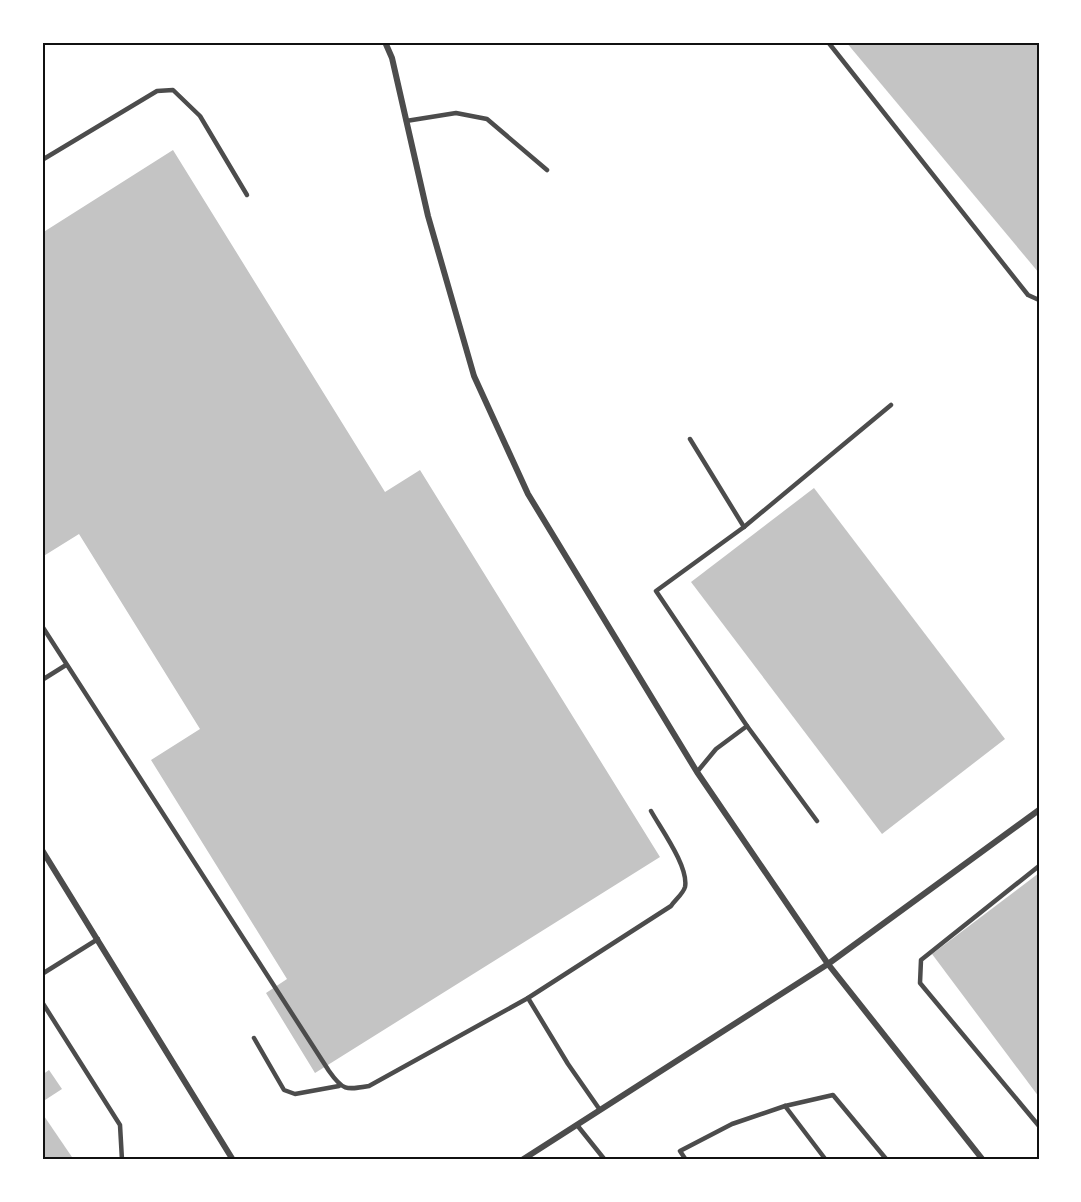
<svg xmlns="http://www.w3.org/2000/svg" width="1081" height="1202" font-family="'Fira Sans Condensed',sans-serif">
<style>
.building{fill:#c4c4c4}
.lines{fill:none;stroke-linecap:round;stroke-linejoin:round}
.service{stroke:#4c4c4c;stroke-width:4.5}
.minor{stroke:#4c4c4c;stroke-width:6}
.neatline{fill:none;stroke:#111;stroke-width:2}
</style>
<rect width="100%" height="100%" fill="#fff"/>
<g class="building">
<path d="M846,42h193v231z"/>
<path d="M173,150l212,342 35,-22 240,387 -345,216 -49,-80 21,-14 -136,-219 49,-31 -121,-195 -37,23v-324z"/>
<path d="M814,488l191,251 -123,95 -191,-252z"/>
<path d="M1039,873v224l-107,-143z"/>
<path d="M49,1070l13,19 -20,13v-27z"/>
<path d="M42,1113l32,47h-32z"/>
</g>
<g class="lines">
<g class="service">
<path d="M828,42l200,253 11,5"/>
<path d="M406,121l50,-8 31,6 60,51"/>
<path d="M42,160l115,-69 16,-1 27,26 47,79"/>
<path d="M690,439l54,88"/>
<path d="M42,626l287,445c14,20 17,19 40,15l159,-88 143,-92c4,-6 12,-12 14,-19 4,-20 -24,-58 -34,-76"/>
<path d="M42,680l24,-15"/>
<path d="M747,726l-91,-135 88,-64 147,-122"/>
<path d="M697,772l19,-23 31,-23 70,95"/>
<path d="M1039,866l-118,94 -1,23 119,143"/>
<path d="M42,974l56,-35"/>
<path d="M528,998l40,66 32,46"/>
<path d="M42,1002l78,123 2,35"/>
<path d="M254,1038l30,52 11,4 44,-8"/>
<path d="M785,1106l41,54"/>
<path d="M577,1125l28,35"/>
<path d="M686,1160l-6,-9 52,-27 53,-18 48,-11 54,65"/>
</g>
<g class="minor">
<path d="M385,42l7,16 36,158 46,160 54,118 169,278 131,192 155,196"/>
<path d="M42,850l191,310"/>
<path d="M522,1160l306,-196 211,-154"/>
</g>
</g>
<rect width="1081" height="1202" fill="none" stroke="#ffffff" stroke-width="87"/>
<rect x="44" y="44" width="994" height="1114" class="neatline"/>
</svg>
